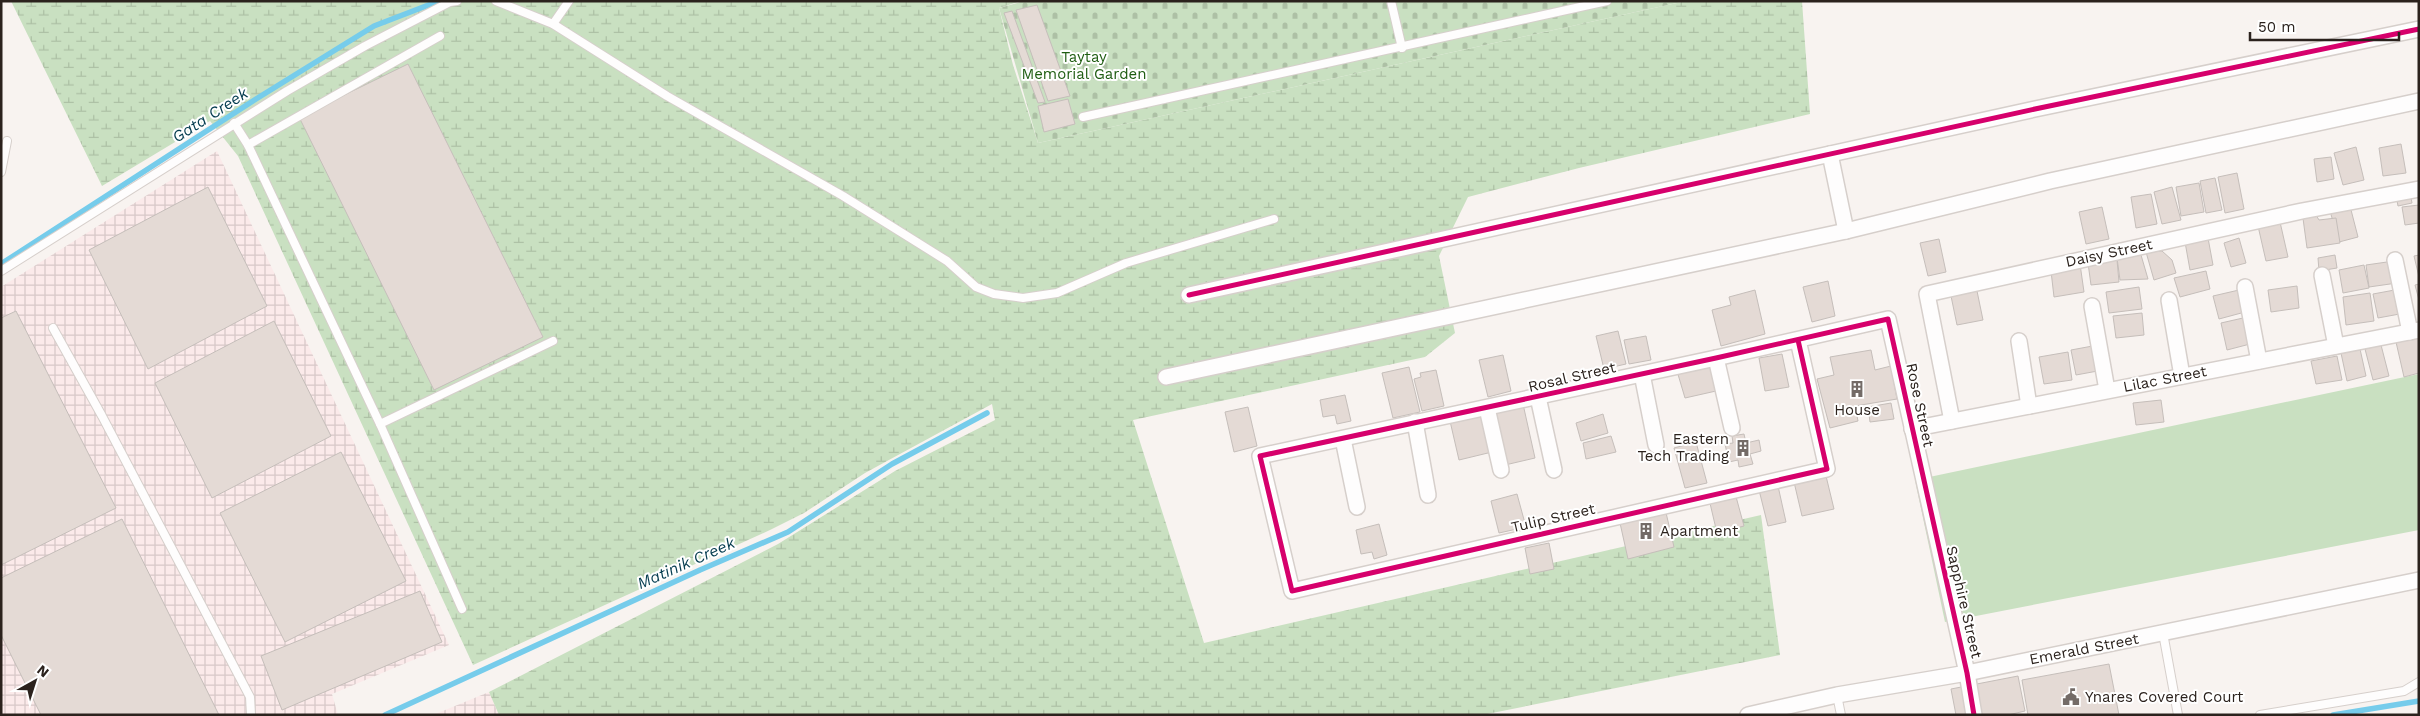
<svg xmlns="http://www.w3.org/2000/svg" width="2420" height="716" font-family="'Work Sans',sans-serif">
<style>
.industrial{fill:url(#industrial-grid)}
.grass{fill:#c9e0c1}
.wetland{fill:url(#wetland-marsh)}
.cemetery{fill:url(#cemetery-stones)}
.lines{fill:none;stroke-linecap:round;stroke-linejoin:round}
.stream{stroke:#76cceb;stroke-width:5.5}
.building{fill:#e4dad5;stroke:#c5beba}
.lane-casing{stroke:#d6cfcb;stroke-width:10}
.street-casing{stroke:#d6cfcb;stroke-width:18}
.lane{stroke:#fefdfd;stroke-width:8}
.street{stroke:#fefdfd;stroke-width:15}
.cycleway-casing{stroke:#fff;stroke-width:8}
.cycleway{stroke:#d6006c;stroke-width:5}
.labels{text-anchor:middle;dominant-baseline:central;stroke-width:4;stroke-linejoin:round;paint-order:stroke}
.park-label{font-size:15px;fill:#1f5d12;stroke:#fff}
.street-label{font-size:15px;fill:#2b221d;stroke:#fff}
.poi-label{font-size:15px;fill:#2b221d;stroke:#fff;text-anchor:start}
.water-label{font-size:16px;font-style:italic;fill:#053c4f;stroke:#fff}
</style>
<defs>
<pattern id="industrial-grid" width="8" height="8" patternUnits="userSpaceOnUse" patternTransform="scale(1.25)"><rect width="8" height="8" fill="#fbeaea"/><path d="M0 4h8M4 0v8" fill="none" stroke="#d7c8c8"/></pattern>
<pattern id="wetland-marsh" width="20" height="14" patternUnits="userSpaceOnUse" patternTransform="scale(1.25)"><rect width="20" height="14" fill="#c9e0c1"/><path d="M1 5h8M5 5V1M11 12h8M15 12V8" fill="none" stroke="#adc0a5"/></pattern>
<pattern id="cemetery-stones" width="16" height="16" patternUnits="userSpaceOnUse" patternTransform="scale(1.25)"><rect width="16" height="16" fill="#c9e0c1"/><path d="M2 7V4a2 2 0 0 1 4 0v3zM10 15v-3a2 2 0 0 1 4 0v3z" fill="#adc0a5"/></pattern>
</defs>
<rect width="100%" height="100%" fill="#f8f3f0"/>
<g class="industrial">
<path d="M217,151l232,494 -117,49 6,21h-337v-428z"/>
<path d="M489,692l10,23h-66z"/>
</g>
<path class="grass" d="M2419,374v156l-474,92 -30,-142z"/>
<path class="wetland" d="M11,1h1010l-22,7 14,57 25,78 648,-142h116l8,113 -231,54 -111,29 -29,59 16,77 -30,24 -292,63 71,223 557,-128 19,140 -298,60h-983l-10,-23 289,-148 117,-73 100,-51 -3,-16 -127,69 -61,40 -34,17 -297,135 -235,-509 -28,-35 -108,65z"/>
<path class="cemetery" d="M1024,1h662l-648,142 -39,-135z"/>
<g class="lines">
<g class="stream">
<path d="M1,264l255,-165 118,-73 65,-25"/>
<path d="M385,715l315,-145 88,-38 104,-68 95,-51"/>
<path d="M2333,715l86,-14"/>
</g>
</g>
<g class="building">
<path d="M1037,5l33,91 -22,5 -32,-91z"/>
<path d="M1012,11l33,91 -7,1 -34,-90z"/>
<path d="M408,64l135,273 -109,53 -135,-273z"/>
<path d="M1068,99l7,25 -31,8 -6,-26z"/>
<path d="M2401,144l5,29 -23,3 -4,-28z"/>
<path d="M2356,147l8,33 -21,5 -9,-32z"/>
<path d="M2331,157l3,22 -17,3 -3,-23z"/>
<path d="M2237,173l7,36 -19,4 -7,-36z"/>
<path d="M2215,178l7,32 -16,3 -6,-32z"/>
<path d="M2199,183l5,29 -23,4 -5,-29z"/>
<path d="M208,187l59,119 -119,63 -59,-119z"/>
<path d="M2172,187l9,33 -19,4 -8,-32z"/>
<path d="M2410,192l2,11 -14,3 -2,-11z"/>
<path d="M2151,194l6,30 -21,4 -5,-31z"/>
<path d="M2419,205v18l-14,2 -3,-18z"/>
<path d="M2350,206l8,31 -19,5 -9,-31z"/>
<path d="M2102,207l7,32 -23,5 -7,-32z"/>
<path d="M2313,210l6,10 17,-2 4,25 -33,5 -5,-37z"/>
<path d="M2280,222l8,35 -22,4 -8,-35z"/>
<path d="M2208,238l5,27 -23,5 -5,-28z"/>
<path d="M2239,238l7,25 -15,4 -7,-24z"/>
<path d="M1939,239l7,33 -18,4 -8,-33z"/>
<path d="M2162,251l10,9 4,13 -22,7 -8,-28z"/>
<path d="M2141,255l7,24 -28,1 -3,-22z"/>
<path d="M2335,255l2,13 -18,3 -1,-13z"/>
<path d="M2419,255v22l-5,-21z"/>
<path d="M2117,260l2,22 -28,3 -3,-22z"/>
<path d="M2394,261l3,22 -28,4 -3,-22z"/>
<path d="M2080,264l4,28 -30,5 -3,-26z"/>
<path d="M2364,265l5,23 -26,5 -4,-23z"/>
<path d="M2206,271l4,18 -30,8 -6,-19z"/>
<path d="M1828,281l7,35 -23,6 -9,-35z"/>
<path d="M2419,284v16l-4,-15z"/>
<path d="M2297,286l2,22 -28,4 -3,-22z"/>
<path d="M2139,287l3,22 -33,4 -3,-21z"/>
<path d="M2400,289l5,24 -27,5 -5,-24z"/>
<path d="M1755,290l10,44 -44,12 -9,-36 19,-5 -2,-8z"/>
<path d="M2239,290l6,22 -26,7 -6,-23z"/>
<path d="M1977,291l6,29 -26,5 -6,-29z"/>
<path d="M2370,293l4,28 -28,4 -3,-28z"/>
<path d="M16,311l100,197 -115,57v-247z"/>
<path d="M2142,313l2,22 -28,3 -3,-22z"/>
<path d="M2243,318l7,26 -23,6 -6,-27z"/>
<path d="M274,321l57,115 -119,62 -57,-115z"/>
<path d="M1618,331l8,33 -22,5 -8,-33z"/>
<path d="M1646,336l5,24 -22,4 -5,-24z"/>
<path d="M2419,337v36l-15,4 -8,-35z"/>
<path d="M2098,345l5,25 -27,5 -5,-25z"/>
<path d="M2381,345l8,31 -16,4 -8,-31z"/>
<path d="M2360,349l6,27 -19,5 -6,-28z"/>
<path d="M1871,350l4,20 16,-4 6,33 -42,7 3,15 -28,7 -13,-49 17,-4 -4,-18z"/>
<path d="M2068,352l4,28 -28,4 -5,-27z"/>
<path d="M1782,354l7,33 -24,4 -6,-33z"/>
<path d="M1503,355l8,36 -23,6 -9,-37z"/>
<path d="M2337,356l5,24 -26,4 -5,-23z"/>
<path d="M1709,363l7,28 -31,7 -8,-27z"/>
<path d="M1409,367l11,45 -27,6 -11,-45z"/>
<path d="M1436,370l8,36 -22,5 -8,-32 7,-2 -1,-4z"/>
<path d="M1345,395l6,26 -14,3 -2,-9 -12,2 -3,-17z"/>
<path d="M2161,400l3,22 -28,3 -3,-22z"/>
<path d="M1891,403l3,16 -24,3 -2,-15z"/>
<path d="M1523,404l12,54 -30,7 -13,-54z"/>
<path d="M1248,407l9,39 -23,6 -9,-40z"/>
<path d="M1483,413l9,39 -33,8 -9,-39z"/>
<path d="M1603,414l5,19 -27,8 -5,-18z"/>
<path d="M1744,434l2,9 13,-3 2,11 -11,3 3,10 -14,3 -1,-7 -9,2 -4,-18 8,-1 -1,-7z"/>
<path d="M1611,436l5,16 -30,7 -3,-16z"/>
<path d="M1696,442l11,41 -22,5 -11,-40z"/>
<path d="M341,452l65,129 -121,61 -65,-129z"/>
<path d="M1826,476l8,33 -32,7 -8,-34z"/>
<path d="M1778,486l8,36 -18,4 -9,-36z"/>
<path d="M1735,493l9,33 -27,7 -8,-34z"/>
<path d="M1517,494l9,33 -27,6 -8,-32z"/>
<path d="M1664,504l10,43 -46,12 -10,-45z"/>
<path d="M122,519l97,196h-178l-40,-80v-57z"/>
<path d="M1379,524l8,31 -13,4 -2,-7 -11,2 -5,-24z"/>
<path d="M1549,543l5,26 -24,5 -5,-26z"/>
<path d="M420,591l22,51 -160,68 -21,-54z"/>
<path d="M2109,664l10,51h-91l-6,-35z"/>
<path d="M2018,676l7,35 -17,4h-52l-5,-26z"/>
</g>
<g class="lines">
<g class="lane-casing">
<g id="lane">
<path d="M496,1l57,23 114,72 176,100 104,65 29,26 18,7 29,4 34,-5 69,-30 148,-44"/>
<path d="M1391,1l11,47"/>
<path d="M553,24l16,-23"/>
<path d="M1083,117l524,-116"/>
<path d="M234,123l14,22 192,-109"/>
<path d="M248,145l132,279 82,185"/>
<path d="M1,172l6,-31"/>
<path d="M1,271l286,-180 78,-45 85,-44 7,-1"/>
<path d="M53,328l49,88 148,281 1,18"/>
<path d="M380,424l173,-83"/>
<path d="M2163,633l15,82"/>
<path d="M1837,695l4,20"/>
<path d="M2260,715l144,-24 15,-9"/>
</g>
</g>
<g class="street-casing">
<g id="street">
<path d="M1830,154l16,77"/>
<path d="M2395,260l15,72"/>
<path d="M2322,275l14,71"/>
<path d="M2245,287l14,74"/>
<path d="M1189,295l846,-186 384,-80"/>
<path d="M2169,300l13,76"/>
<path d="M2092,306l15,84"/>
<path d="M1798,340l29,129 -535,122 -32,-135 456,-98 172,-39 79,354 7,42"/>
<path d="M2019,341l10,65"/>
<path d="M1716,358l16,70"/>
<path d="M1642,374l14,71"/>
<path d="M1166,377l680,-146 204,-50 369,-80"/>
<path d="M1538,397l16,73"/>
<path d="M1487,408l14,62"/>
<path d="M1952,421l-25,-127 375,-83 117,-22"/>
<path d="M1415,422l13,73"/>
<path d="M1912,429l507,-99"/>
<path d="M1343,439l14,68"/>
<path d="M1748,715l89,-20 130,-22 452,-93"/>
</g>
</g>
<use href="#lane" class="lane"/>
<use href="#street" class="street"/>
<g class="cycleway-casing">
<g id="cycleway">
<path d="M1189,295l846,-186 384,-80"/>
<path d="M1798,340l29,129 -535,122 -32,-135 456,-98 172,-39 79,354 7,42"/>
</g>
</g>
<use href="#cycleway" class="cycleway"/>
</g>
<defs>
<g id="building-bare" transform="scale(1.35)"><path d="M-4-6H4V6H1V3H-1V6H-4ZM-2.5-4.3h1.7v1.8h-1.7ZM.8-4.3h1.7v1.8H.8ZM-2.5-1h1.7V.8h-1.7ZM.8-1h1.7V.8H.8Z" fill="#736b67" stroke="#fff" stroke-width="2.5" paint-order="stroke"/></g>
<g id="civic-bare" transform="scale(1.35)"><path d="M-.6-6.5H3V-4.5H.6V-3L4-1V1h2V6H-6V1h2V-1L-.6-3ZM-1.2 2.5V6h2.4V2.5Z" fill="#736b67" stroke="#fff" stroke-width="2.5" paint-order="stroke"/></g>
</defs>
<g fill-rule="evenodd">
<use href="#building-bare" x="1857" y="389"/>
<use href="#building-bare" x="1743" y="448"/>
<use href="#building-bare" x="1646" y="531"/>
<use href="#civic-bare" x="2071" y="697"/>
</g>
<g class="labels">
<g class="park-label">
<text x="1084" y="57">Taytay<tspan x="1084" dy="17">Memorial Garden</tspan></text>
</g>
<g class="street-label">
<text transform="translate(2109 253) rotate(-12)">Daisy Street</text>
<text transform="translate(1572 377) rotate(-13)">Rosal Street</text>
<text transform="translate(2165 379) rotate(-11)">Lilac Street</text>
<text transform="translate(1920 405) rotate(78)">Rose Street</text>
<text transform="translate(1553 518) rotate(-13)">Tulip Street</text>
<text transform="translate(1964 602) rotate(77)">Sapphire Street</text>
<text transform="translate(2084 649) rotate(-11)">Emerald Street</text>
</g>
<g class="poi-label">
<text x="1857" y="410" text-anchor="middle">House</text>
<text x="1729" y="439" text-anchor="end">Eastern<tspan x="1729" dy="17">Tech Trading</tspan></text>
<text x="1660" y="531">Apartment</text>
<text x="2085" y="697">Ynares Covered Court</text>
</g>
<g class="water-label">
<text transform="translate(210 115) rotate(-33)">Gata Creek</text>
<text transform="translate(686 563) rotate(-24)">Matinik Creek</text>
</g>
</g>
<rect width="2420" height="716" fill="none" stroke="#2b221d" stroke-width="5"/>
<g transform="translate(35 681) rotate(39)" stroke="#ffffff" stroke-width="4" paint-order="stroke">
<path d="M0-4L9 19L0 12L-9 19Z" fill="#2b221d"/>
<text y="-8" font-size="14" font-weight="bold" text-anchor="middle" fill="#2b221d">N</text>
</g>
<path d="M2250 32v8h149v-8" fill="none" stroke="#2b221d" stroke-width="2.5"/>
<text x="2258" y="32" font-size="15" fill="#2b221d" stroke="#ffffff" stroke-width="4" paint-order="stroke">50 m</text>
</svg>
